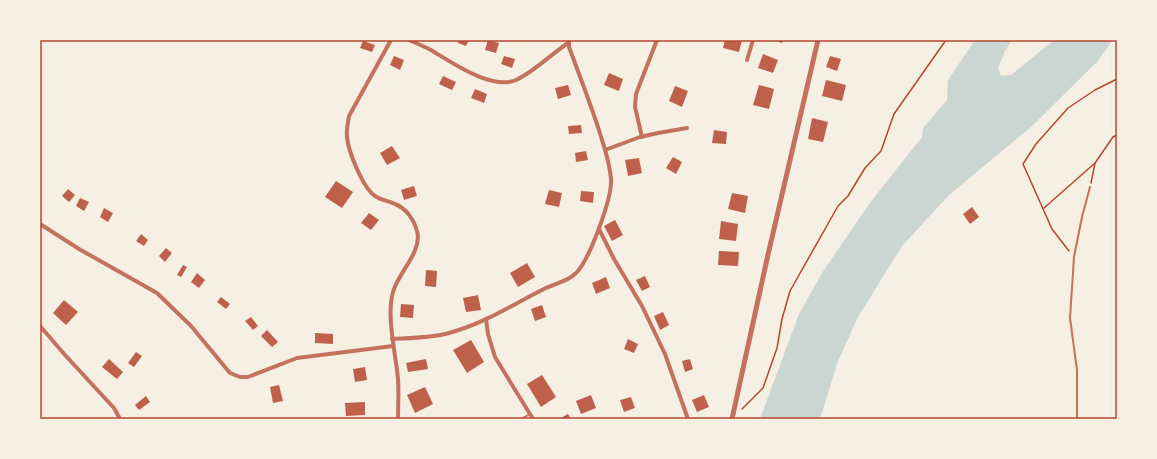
<svg xmlns="http://www.w3.org/2000/svg" width="1157" height="459" font-family="'Work Sans',sans-serif">
<style>
.water{fill:#c9d6d2}
.building{fill:#bf614a}
.lines{fill:none;stroke-linecap:round;stroke-linejoin:round}
.path{stroke:#b5482f;stroke-width:1.5}
.service{stroke:#c5725c;stroke-width:2}
.minor{stroke:#c5725c;stroke-width:4}
.tertiary{stroke:#c5725c;stroke-width:5}
.neatline{fill:none;stroke:#b5482f;stroke-width:1.5}
</style>
<rect width="100%" height="100%" fill="#f6efe4"/>
<path class="water" d="M975,40h37l-7,11 -7,17 3,8 10,-1 43,-35h59l-16,22 -66,65 -82,68 -47,51 -44,71 -20,44 -18,58h-60l39,-105 23,-41 47,-69 53,-67 1,-9 24,-28 1,-20z"/>
<g class="building">
<path d="M459,40h10l-3,6 -8,-3z"/>
<path d="M488,40l11,3 -3,10 -11,-3z"/>
<path d="M725,40h17l-3,12 -16,-4z"/>
<path d="M772,40h11l-1,3z"/>
<path d="M363,41l12,4 -3,7 -12,-4z"/>
<path d="M763,54l15,6 -5,13 -15,-5z"/>
<path d="M394,56l10,4 -4,10 -10,-5z"/>
<path d="M504,56l11,3 -3,9 -11,-4z"/>
<path d="M830,56l11,3 -4,12 -11,-4z"/>
<path d="M609,73l14,6 -4,12 -15,-6z"/>
<path d="M443,76l13,6 -4,8 -13,-6z"/>
<path d="M826,80l20,5 -4,16 -20,-5z"/>
<path d="M568,85l3,10 -13,4 -3,-11z"/>
<path d="M759,85l15,4 -5,20 -16,-4z"/>
<path d="M675,86l13,5 -6,16 -13,-6z"/>
<path d="M475,89l12,5 -3,9 -13,-5z"/>
<path d="M812,118l16,4 -5,20 -15,-3z"/>
<path d="M581,125l1,8 -13,1 -1,-8z"/>
<path d="M714,130l13,2 -1,12 -14,-1z"/>
<path d="M392,146l8,12 -13,7 -7,-12z"/>
<path d="M586,151l2,9 -12,2 -1,-9z"/>
<path d="M673,157l9,5 -6,12 -10,-6z"/>
<path d="M639,158l3,15 -14,3 -3,-16z"/>
<path d="M336,181l17,11 -11,16 -17,-11z"/>
<path d="M414,186l3,10 -13,4 -3,-10z"/>
<path d="M68,189l7,6 -6,7 -7,-6z"/>
<path d="M549,190l13,3 -3,14 -14,-3z"/>
<path d="M581,191l13,1 -1,11 -13,-2z"/>
<path d="M732,193l16,3 -3,17 -17,-4z"/>
<path d="M80,198l9,4 -5,9 -8,-5z"/>
<path d="M972,207l7,10 -9,7 -7,-10z"/>
<path d="M104,208l9,5 -5,9 -8,-5z"/>
<path d="M369,213l10,7 -8,10 -10,-7z"/>
<path d="M615,220l8,15 -11,6 -8,-15z"/>
<path d="M721,221l17,3 -2,17 -17,-2z"/>
<path d="M141,234l7,6 -4,6 -8,-5z"/>
<path d="M166,248l6,5 -7,9 -6,-6z"/>
<path d="M719,251l20,1 -1,14 -20,-1z"/>
<path d="M527,263l8,14 -17,10 -8,-14z"/>
<path d="M183,265l4,2 -6,10 -4,-2z"/>
<path d="M426,270l11,1 -1,16 -11,-1z"/>
<path d="M197,273l8,7 -6,8 -8,-6z"/>
<path d="M645,276l5,11 -8,4 -6,-11z"/>
<path d="M606,277l4,11 -14,6 -4,-11z"/>
<path d="M478,295l3,15 -15,2 -3,-14z"/>
<path d="M221,297l9,7 -4,5 -9,-7z"/>
<path d="M64,300l14,12 -12,13 -13,-12z"/>
<path d="M401,304l13,1 -1,13 -13,-1z"/>
<path d="M542,305l4,12 -11,4 -4,-12z"/>
<path d="M663,312l6,13 -9,5 -6,-14z"/>
<path d="M251,317l7,9 -5,4 -8,-9z"/>
<path d="M267,330l11,12 -6,5 -11,-11z"/>
<path d="M315,333l18,1v10l-18,-1z"/>
<path d="M628,339l10,5 -4,9 -10,-4z"/>
<path d="M471,340l13,22 -17,11 -14,-23z"/>
<path d="M136,352l6,4 -8,11 -6,-4z"/>
<path d="M109,359l14,13 -6,7 -15,-12z"/>
<path d="M426,359l2,10 -20,3 -2,-9z"/>
<path d="M690,359l3,10 -8,3 -3,-11z"/>
<path d="M365,367l2,13 -12,2 -2,-13z"/>
<path d="M542,375l14,22 -15,10 -14,-23z"/>
<path d="M279,385l4,16 -10,2 -3,-16z"/>
<path d="M425,387l8,17 -18,9 -8,-18z"/>
<path d="M591,395l5,13 -15,6 -5,-13z"/>
<path d="M704,395l5,12 -12,5 -5,-12z"/>
<path d="M146,396l4,6 -11,8 -4,-5z"/>
<path d="M631,397l4,11 -11,4 -4,-12z"/>
<path d="M365,402v13l-19,1 -1,-13z"/>
<path d="M568,414l3,5h-12z"/>
</g>
<g class="lines">
<g class="path">
<path d="M1091,183l4,-20 18,-26 4,-2"/>
<path d="M1044,208l51,-45"/>
<path d="M1069,251l-17,-22 -29,-65 13,-20 32,-36 27,-18 22,-11"/>
<path d="M742,409l21,-21 14,-40 5,-29 8,-28 48,-85 10,-10 17,-28 16,-17 13,-37 52,-74"/>
</g>
<g class="service">
<path d="M521,419l9,-5"/>
<path d="M1077,419v-49l-7,-52 4,-61 8,-40 8,-30"/>
</g>
<g class="minor">
<path d="M391,40l-42,76c-1,7 -3,14 -2,21 1,14 16,51 28,59 6,4 13,5 20,8 11,4 19,16 22,27 6,20 -19,42 -24,61 -7,24 3,63 5,87 1,13 0,27 0,40"/>
<path d="M409,40c7,3 14,6 20,9 21,12 62,42 87,31 16,-7 37,-27 52,-37"/>
<path d="M747,60l6,-20"/>
<path d="M642,137l-7,-30 1,-13 21,-54"/>
<path d="M605,150l35,-13 18,-4 29,-5"/>
<path d="M40,224l39,25 78,44 34,33 39,47 10,4h8l49,-19 96,-12"/>
<path d="M599,229l15,30 28,47 23,48 23,65"/>
<path d="M486,319l2,15 7,23 38,62"/>
<path d="M40,326l25,29 49,53 6,11"/>
<path d="M392,339c19,-1 39,-1 57,-6 34,-9 63,-28 93,-43 10,-6 25,-8 33,-16 14,-12 37,-76 36,-94 -1,-19 -8,-36 -13,-53 -9,-27 -19,-53 -29,-80v-7"/>
</g>
<path class="tertiary" d="M732,419l35,-160 51,-219"/>
</g>
<rect width="1157" height="459" fill="none" stroke="#f6efe4" stroke-width="82"/>
<rect x="41" y="41" width="1075" height="377" class="neatline"/>
</svg>
